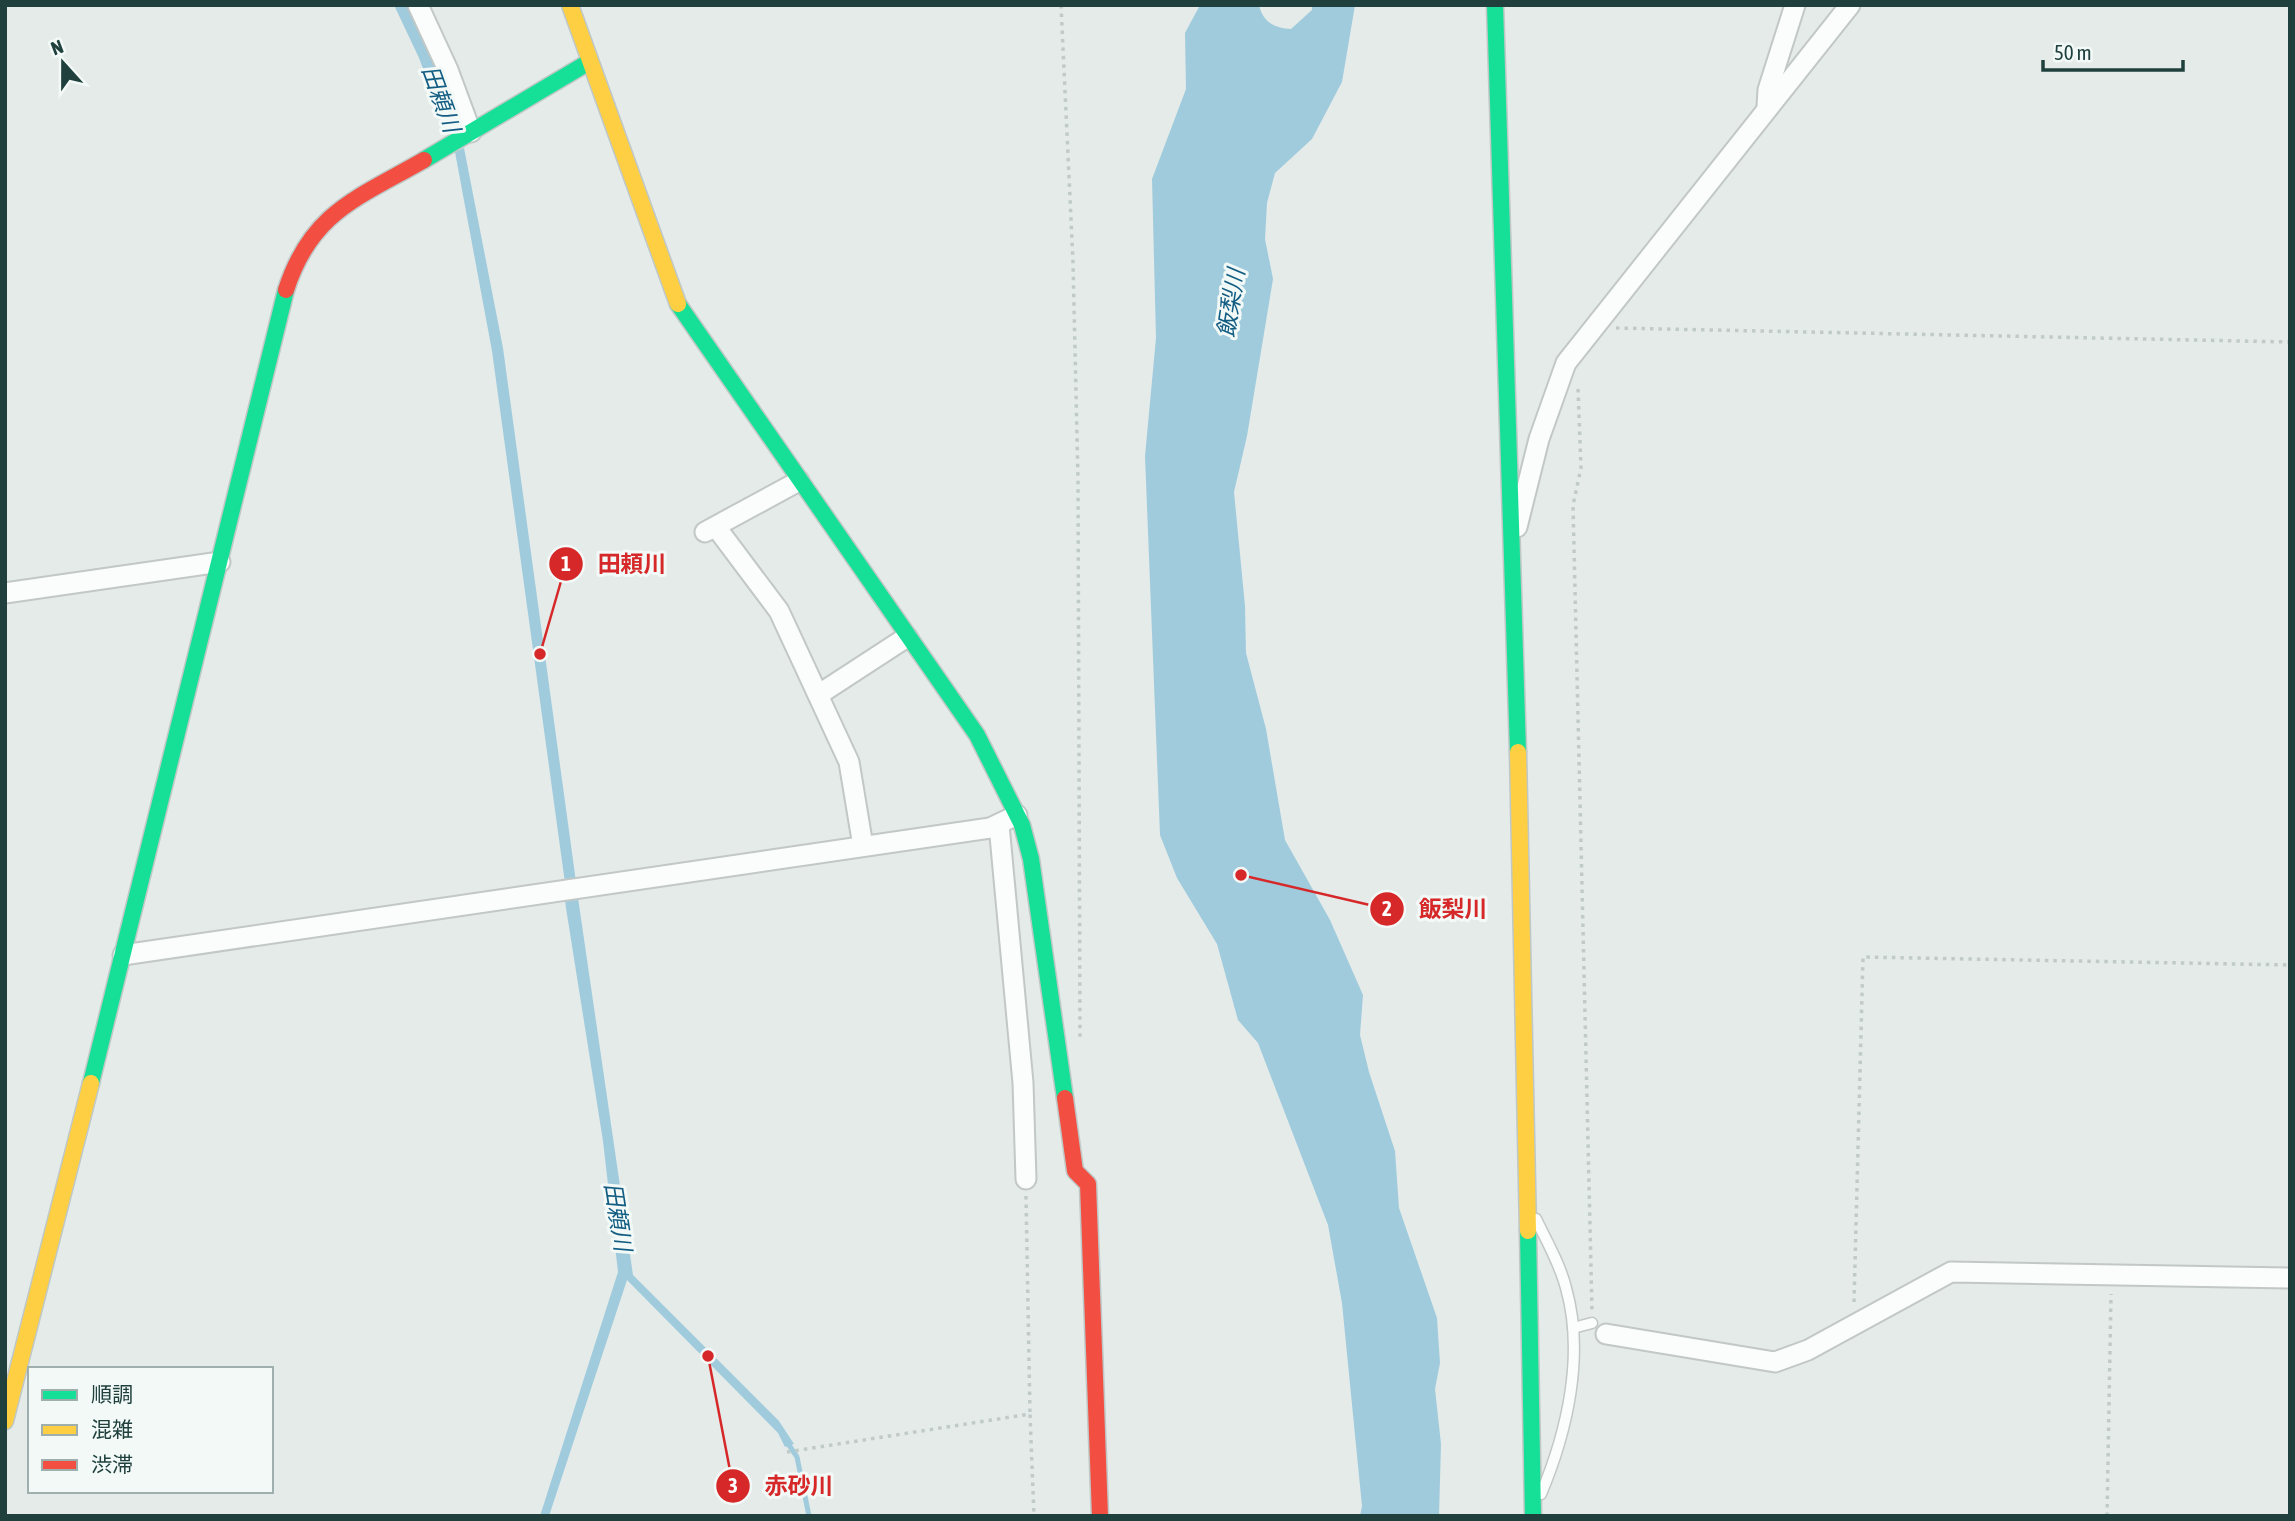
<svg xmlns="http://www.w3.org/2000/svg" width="2295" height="1521" font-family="'Asap Condensed','Noto Sans JP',sans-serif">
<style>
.water{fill:#a0cbdd}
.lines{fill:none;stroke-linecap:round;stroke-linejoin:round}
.stream{stroke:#a0cbdd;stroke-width:5}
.lane-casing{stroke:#c1c8c6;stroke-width:13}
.street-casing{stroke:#c1c8c6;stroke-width:23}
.fast-casing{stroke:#bfc8c6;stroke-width:19}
.slow-casing{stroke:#bfc8c6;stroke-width:19}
.jam-casing{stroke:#bfc8c6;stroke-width:19}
.path{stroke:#c0cbc9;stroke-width:3.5;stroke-dasharray:3.5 5;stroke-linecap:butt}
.lane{stroke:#fbfcfc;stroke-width:10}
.street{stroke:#fbfcfc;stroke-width:19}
.fast{stroke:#16e098;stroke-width:16}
.slow{stroke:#ffcf43;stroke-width:16}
.jam{stroke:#f24e42;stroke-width:16}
.labels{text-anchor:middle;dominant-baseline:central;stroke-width:6;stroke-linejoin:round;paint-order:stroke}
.water-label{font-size:23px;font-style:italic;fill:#135d83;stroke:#f2f9f7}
.leader{fill:none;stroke:#d62828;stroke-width:2.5}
.callout-dot{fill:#d62828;stroke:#f2f9f7;stroke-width:2.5}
.mark-label{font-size:21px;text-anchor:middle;font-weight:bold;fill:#fff}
.callout-label{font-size:23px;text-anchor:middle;font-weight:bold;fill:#d62828;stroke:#f2f9f7;stroke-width:6;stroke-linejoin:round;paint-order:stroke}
</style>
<rect width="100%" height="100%" fill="#e4ebe9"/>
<g class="water">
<path d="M394,5h14l52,122 -12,7 -29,-76z"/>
<path d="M1200,5h59c4,17 15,23 32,24l21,-19v-5h43l-13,77 -30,57 -37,34 -8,30 -2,36 8,40 -26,157 -13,56 11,114 1,47 20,76 19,111 45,80 33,75 -3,40 9,37 26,79 4,57 38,110 3,45 -5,26 6,55 -2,72h-79l2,-10 -20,-203 -14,-78 -70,-182 -20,-23 -21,-76 -40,-66 -17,-43 -15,-379 11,-118 -4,-159 34,-90 -1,-56z"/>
<path d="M464,148l39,200 73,534 -11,1 -73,-532 -37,-199z"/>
<path d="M577,891l56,384 146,146 15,23 -9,3 -7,-14 -151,-153 -78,236h-9l78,-244 -15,-131 -37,-233 -2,-16z"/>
</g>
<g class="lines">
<path class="stream" d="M785,1439l12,18 12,59"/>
<g class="lane-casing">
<g id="lane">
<path d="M1536,1219c11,23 24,45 30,69 19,67 1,144 -25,206"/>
<path d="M1573,1328l19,-5"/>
</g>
</g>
<g class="street-casing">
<g id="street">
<path d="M418,5l30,65 23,62"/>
<path d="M1767,106l1,-16 27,-85"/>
<path d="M716,527l63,84 70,151 14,84"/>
<path d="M1517,527l22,-88 27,-76 284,-358"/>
<path d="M705,532l94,-51"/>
<path d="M5,593l215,-31"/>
<path d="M818,695l89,-58"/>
<path d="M999,825l24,258 3,96"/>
<path d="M123,955l867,-127 27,-13"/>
<path d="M1606,1334l169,28 33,-12 143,-78 339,6"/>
</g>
</g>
<g class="fast-casing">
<g id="fast">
<path d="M1495,5l23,747"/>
<path d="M424,160l165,-98"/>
<path d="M678,304l299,431 45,90 9,34 34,239"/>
<path d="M91,1083l195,-793"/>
<path d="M1528,1231l5,285"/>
</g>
</g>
<g class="slow-casing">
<g id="slow">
<path d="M570,5l108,299"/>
<path d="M1518,752l10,479"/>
<path d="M5,1421l86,-338"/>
</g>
</g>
<g class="jam-casing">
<g id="jam">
<path d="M286,290c25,-78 72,-92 138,-130"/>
<path d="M1065,1098l10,73 13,13 12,332"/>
</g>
</g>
<g class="path">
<path d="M1061,5l12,257 5,218 2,558"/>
<path d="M1616,328l674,14"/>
<path d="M1578,389l3,79 -8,37 19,806"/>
<path d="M1026,1196l4,218"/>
<path d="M1854,1302l9,-345 427,8"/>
<path d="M787,1452l243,-38 4,102"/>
<path d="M2107,1516l4,-222"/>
</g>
<use href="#lane" class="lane"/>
<use href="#street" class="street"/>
<use href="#fast" class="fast"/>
<use href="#slow" class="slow"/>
<use href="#jam" class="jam"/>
</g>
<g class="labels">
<g class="water-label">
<text transform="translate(441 99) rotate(70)">田頼川</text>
<text transform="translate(1231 303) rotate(-81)">飯梨川</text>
<text transform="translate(618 1217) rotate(81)">田頼川</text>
</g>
</g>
<path class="leader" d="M540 654L566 564M1241 875L1387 909M708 1356L733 1486"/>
<g class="callout-dot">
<circle cx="540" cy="654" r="7"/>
<circle cx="1241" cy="875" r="7"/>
<circle cx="708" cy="1356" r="7"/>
<circle cx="566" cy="564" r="18"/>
<circle cx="1387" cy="909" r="18"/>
<circle cx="733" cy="1486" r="18"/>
</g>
<g class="mark-label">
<text x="566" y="571">1</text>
<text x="1387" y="916">2</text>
<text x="733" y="1493">3</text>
</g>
<g class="callout-label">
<text x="632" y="572">田頼川</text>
<text x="1453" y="917">飯梨川</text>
<text x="799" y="1494">赤砂川</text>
</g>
<rect width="2295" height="1521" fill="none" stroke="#1f403d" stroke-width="14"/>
<rect x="28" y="1367" width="245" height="126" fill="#f2f9f7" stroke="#9eafad" stroke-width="2"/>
<rect x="42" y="1390" width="35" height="10" fill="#16e098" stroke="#9eafad" stroke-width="2"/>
<text x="91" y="1402" font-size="21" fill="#1f403d">順調</text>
<rect x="42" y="1425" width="35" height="10" fill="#ffcf43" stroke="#9eafad" stroke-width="2"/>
<text x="91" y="1437" font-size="21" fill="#1f403d">混雑</text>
<rect x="42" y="1460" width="35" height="10" fill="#f24e42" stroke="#9eafad" stroke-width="2"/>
<text x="91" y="1472" font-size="21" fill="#1f403d">渋滞</text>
<g transform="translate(63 63) rotate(339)" stroke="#f2f9f7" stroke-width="5" paint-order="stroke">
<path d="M0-5L12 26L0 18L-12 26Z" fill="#1f403d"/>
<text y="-10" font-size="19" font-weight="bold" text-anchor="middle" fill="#1f403d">N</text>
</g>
<path d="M2043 60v10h140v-10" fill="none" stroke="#1f403d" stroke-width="3.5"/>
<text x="2054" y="60" font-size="21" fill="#1f403d" stroke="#f2f9f7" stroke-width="5" paint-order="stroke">50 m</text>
</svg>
